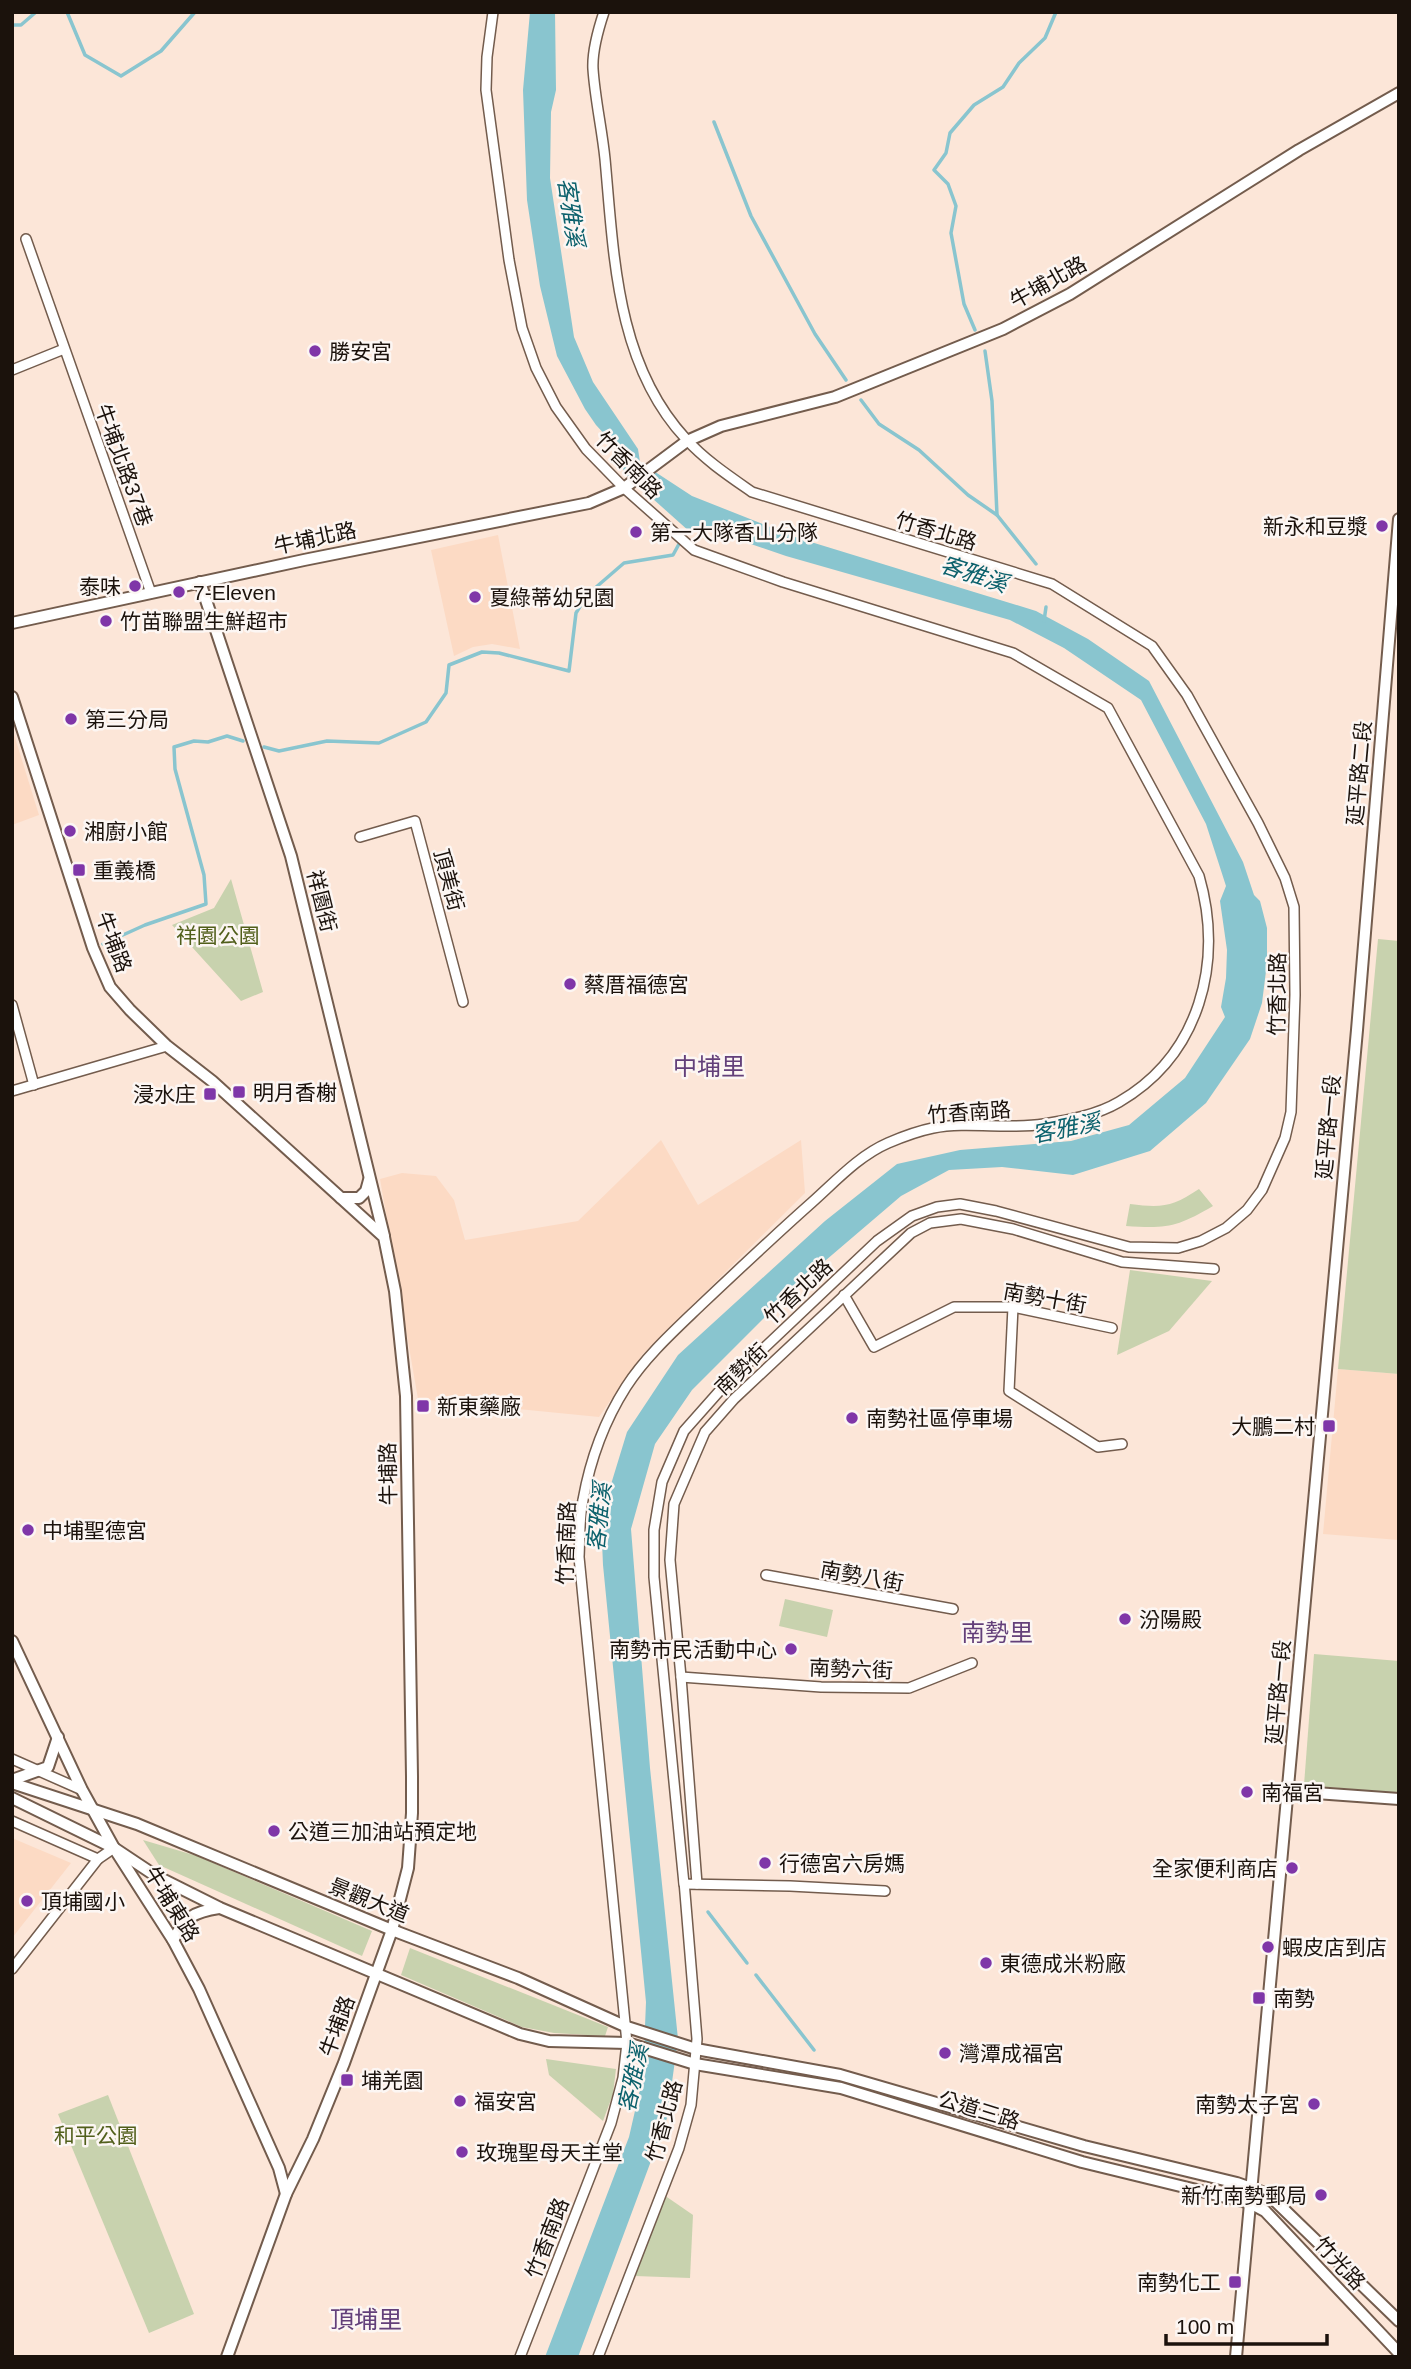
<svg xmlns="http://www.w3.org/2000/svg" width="1411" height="2369" font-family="Arial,'Noto Sans TC',sans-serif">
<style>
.built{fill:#fcdac4}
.green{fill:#c8d2ae}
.water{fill:#89c5cf}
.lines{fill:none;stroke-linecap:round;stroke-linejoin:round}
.stream{stroke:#89c5cf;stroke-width:3.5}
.minor-casing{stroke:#735c4d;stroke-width:12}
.tertiary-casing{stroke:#735c4d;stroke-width:14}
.minor{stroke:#fff;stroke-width:9}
.tertiary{stroke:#fff;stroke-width:10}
.poi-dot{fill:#7f36a8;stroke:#fcf6f3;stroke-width:2.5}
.labels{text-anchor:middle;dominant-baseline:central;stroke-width:5;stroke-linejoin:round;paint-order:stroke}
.street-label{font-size:21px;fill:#1b120c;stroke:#fcf6f3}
.poi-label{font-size:21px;fill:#1b120c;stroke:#fcf6f3;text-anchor:start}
.park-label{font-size:21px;fill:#515f1b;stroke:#fcf6f3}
.water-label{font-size:23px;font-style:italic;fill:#0c616c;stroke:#fcf6f3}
.quarter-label{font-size:24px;fill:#63407a;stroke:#fcf6f3}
</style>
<rect width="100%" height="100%" fill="#fce6d8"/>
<g class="built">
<path d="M498,535l22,114 -28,-5 -19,3 -19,9 -23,-106z"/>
<path d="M12,728l27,87 -27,10z"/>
<path d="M661,1140l37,65 103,-65 4,53 -163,162 -43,62 -181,-18 -38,-220 22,-6 34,3 18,24 11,40 113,-19z"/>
<path d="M1338,1369l61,5v166l-76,-6z"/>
<path d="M12,1838l59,25 -59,75z"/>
</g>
<g class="green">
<path d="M231,879l32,113 -22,9 -69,-76 42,-17z"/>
<path d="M1378,939l21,2v433l-61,-5z"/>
<path d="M1199,1189l14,17c-36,21 -46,23 -87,20l4,-22c32,4 42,3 69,-15z"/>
<path d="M1130,1270l82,11 -43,50 -52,24z"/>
<path d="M785,1599l48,11 -6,27 -48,-11z"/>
<path d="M1314,1654l85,7v132l-95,-8z"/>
<path d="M143,1840l54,16 175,75 -10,25 -203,-91z"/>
<path d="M410,1948l198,79 -3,9 -51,-3 -32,-6 -121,-52z"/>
<path d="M546,2059l70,10 -3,25 -10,27 -54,-46z"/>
<path d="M108,2095l86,219 -45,19 -91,-219z"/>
<path d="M664,2195l29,20 -3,63 -55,-2z"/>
</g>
<path class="water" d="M530,12h25l1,78 -5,22 -1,66 24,159 19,45 45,67 2,13 52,34 106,42 238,73 52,28 61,42 94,181 11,33 6,6 7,27v35l-5,40 -12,36 -44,64 -56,48 -77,24 -71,-8 -53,3 -48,26 -103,88 -106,106 -37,54 -24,85 19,239 28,271 -11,79 -89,239h-33l84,-220 14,-61 3,-74 -43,-437 -2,-48 26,-85 51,-77 147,-134 72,-57 63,-14 111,-9 58,-16 56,-47 40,-61 -4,-10 5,-29 1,-28 -7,-49 6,-15 -20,-62 -65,-124 -77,-52 -54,-28 -224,-64 -88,-30 -8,6 -66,-59 -4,-22 -24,-26 -11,-16 -28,-53 -17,-70 -13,-86 -4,-110z"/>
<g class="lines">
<g class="stream">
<path d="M67,12l18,43 36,21 40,-25 34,-39"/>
<path d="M12,25h9l15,-13"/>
<path d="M714,122l37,94 64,118 31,46"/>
<path d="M975,330l-11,-26 -13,-71 5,-27 -8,-22 -14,-14 12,-17 4,-20 24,-28 29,-18 16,-24 26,-25 11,-26"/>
<path d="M985,351l7,50 5,114 39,49"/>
<path d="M861,400l18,24 40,26 49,45 29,20"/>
<path d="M1044,621l2,-14"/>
<path d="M264,747l15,4 48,-10 52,2 47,-21 20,-29 3,-28 33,-13 17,1 70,18 7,-58 11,-18 37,-32 49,-8 6,-11"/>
<path d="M103,944l42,-19 61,-21 -2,-29 -29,-106 -1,-22 20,-6 14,1 19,-6 16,5"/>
<path d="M708,1912l39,51"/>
<path d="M756,1975l58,75"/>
</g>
<g class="minor-casing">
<g id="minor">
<path d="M493,12l-6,45 -1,33 23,170 13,68 14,40 20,39 30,42 38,39 70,62 89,32 230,71 95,55 91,168c25,86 1,179 -80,226 -22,13 -50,18 -75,22 -37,6 -75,-3 -111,4 -15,3 -31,9 -45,15 -30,13 -54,40 -79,62 -36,32 -72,66 -108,100 -26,25 -55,51 -75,82 -21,33 -36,74 -43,113 -4,18 -3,38 -4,57l48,486 -4,35 -12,45 -91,234"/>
<path d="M604,12c-6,18 -12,39 -11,57 2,30 9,60 12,90 9,97 11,205 81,280 19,21 43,37 66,53l300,92 100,62 35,49 71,128 27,55 9,29 1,88 -4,117 -6,26 -23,52 -15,20 -21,18 -25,13 -23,7 -49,-1 -133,-36 -36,-7 -23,3 -25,9 -35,25 -154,146 -39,44 -22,51 -8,48v47l30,307 106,2 95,5"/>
<path d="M26,239l125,354"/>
<path d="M12,370l52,-21"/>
<path d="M360,837l55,-16 48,181"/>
<path d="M12,1005l22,80"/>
<path d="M12,1091l155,-45"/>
<path d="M844,1295l30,52 80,-40h59l99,21"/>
<path d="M1013,1307l-4,84 89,56 24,-3"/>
<path d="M766,1575l187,34"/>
<path d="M681,1677l140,10 88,1 63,-25"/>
<path d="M12,1759l70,31"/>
<path d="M12,1821l86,38"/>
<path d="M697,1884l-16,-207 -11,-117 4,-56 31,-72 29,-33 177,-166 19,-10 31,-4 52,10 109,33 92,7"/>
<path d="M12,1969l86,-110 16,-11"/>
<path d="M598,2357l81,-209 12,-43 6,-66 -13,-158"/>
</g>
</g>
<g class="tertiary-casing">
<g id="tertiary">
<path d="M200,582l91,274 93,380"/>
<path d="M12,623l292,-63 285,-57 35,-15 63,-47 34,-15 114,-29 168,-68 67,-35 229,-144 100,-57"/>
<path d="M12,697l81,251 17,39 20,23 37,36 45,35 172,156 11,54 11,105 6,380v37l-4,55 -16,62 -48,133 -31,76 -27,55 -59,163"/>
<path d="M341,1198h18l7,-7 3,-11"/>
<path d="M12,1641l70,149 32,58 59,92 26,49 80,179 7,26"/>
<path d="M12,1780l36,-13 10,-30"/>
<path d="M12,1783l125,41 255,106 126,48 109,49 69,22 144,26 244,71 153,37 31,11 131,127"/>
<path d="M1288,1791l111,8"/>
<path d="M12,1798l102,50 42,28 64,32 300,126 29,7 78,2 68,21 146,24 241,74 168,41 15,8 134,142"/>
<path d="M173,1940c13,-23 20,-28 46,-32"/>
<path d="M1236,2357l121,-1327 42,-511"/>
</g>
</g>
<use href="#minor" class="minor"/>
<use href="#tertiary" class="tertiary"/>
</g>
<g class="poi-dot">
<circle cx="315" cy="351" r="7"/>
<circle cx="1382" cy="526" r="7"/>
<circle cx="636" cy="532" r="7"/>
<circle cx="135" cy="586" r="7"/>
<circle cx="179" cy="592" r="7"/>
<circle cx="475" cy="597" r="7"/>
<circle cx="106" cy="621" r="7"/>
<circle cx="71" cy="719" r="7"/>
<circle cx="70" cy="831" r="7"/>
<rect x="72" y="863" width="14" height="14" rx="3.5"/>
<circle cx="570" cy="984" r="7"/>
<rect x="232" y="1085" width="14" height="14" rx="3.5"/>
<rect x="203" y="1087" width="14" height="14" rx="3.5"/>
<rect x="416" y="1399" width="14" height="14" rx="3.5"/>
<circle cx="852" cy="1418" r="7"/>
<rect x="1322" y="1419" width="14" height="14" rx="3.5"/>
<circle cx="28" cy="1530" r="7"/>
<circle cx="1125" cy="1619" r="7"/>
<circle cx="791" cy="1649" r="7"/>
<circle cx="1247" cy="1792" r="7"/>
<circle cx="274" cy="1831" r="7"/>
<circle cx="765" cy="1863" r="7"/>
<circle cx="1292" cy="1868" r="7"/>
<circle cx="27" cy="1901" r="7"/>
<circle cx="1268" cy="1947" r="7"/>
<circle cx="986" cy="1963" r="7"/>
<rect x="1252" y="1991" width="14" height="14" rx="3.5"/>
<circle cx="945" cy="2053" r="7"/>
<rect x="340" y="2073" width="14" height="14" rx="3.5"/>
<circle cx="460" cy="2101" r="7"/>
<circle cx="1314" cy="2104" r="7"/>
<circle cx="462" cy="2152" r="7"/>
<circle cx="1321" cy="2195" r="7"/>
<rect x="1228" y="2275" width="14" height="14" rx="3.5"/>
</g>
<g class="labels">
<g class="street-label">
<text transform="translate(1048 282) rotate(-29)">牛埔北路</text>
<text transform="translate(124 465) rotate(70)">牛埔北路37巷</text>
<text transform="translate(629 465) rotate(45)">竹香南路</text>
<text transform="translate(936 531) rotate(17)">竹香北路</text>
<text transform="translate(315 538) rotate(-12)">牛埔北路</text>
<text transform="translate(1359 773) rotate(-85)">延平路二段</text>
<text transform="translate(449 880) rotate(75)">頂美街</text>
<text transform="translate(322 901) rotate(76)">祥園街</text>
<text transform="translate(114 942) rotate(69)">牛埔路</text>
<text transform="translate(1277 994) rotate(-89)">竹香北路</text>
<text transform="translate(969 1112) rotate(-4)">竹香南路</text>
<text transform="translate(1328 1127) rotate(-85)">延平路一段</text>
<text transform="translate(798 1291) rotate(-43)">竹香北路</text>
<text transform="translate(1045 1298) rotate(10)">南勢十街</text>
<text transform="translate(741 1369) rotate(-44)">南勢街</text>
<text transform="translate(388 1474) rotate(-91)">牛埔路</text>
<text transform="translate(566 1543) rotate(-88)">竹香南路</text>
<text transform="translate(862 1576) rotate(10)">南勢八街</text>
<text transform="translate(851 1669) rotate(2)">南勢六街</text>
<text transform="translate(1278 1692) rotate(-85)">延平路一段</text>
<text transform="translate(369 1900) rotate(22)">景觀大道</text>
<text transform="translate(172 1904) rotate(58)">牛埔東路</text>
<text transform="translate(337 2026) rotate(-70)">牛埔路</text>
<text transform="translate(979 2110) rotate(17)">公道三路</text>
<text transform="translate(664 2121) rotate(-75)">竹香北路</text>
<text transform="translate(547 2238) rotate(-69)">竹香南路</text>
<text transform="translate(1340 2263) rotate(47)">竹光路</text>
</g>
<g class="poi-label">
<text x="329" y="351">勝安宮</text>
<text x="1368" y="526" text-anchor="end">新永和豆漿</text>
<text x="650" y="532">第一大隊香山分隊</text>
<text x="121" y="586" text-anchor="end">泰味</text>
<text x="193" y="592">7-Eleven</text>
<text x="489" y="597">夏綠蒂幼兒園</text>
<text x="120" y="621">竹苗聯盟生鮮超市</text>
<text x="85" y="719">第三分局</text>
<text x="84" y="831">湘廚小館</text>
<text x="93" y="870">重義橋</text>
<text x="584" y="984">蔡厝福德宮</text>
<text x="253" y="1092">明月香榭</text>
<text x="196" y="1094" text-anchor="end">浸水庄</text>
<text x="437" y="1406">新東藥廠</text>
<text x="866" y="1418">南勢社區停車場</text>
<text x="1315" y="1426" text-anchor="end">大鵬二村</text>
<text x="42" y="1530">中埔聖德宮</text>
<text x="1139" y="1619">汾陽殿</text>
<text x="777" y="1649" text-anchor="end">南勢市民活動中心</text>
<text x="1261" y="1792">南福宮</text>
<text x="288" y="1831">公道三加油站預定地</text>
<text x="779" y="1863">行德宮六房媽</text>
<text x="1278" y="1868" text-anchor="end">全家便利商店</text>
<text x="41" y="1901">頂埔國小</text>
<text x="1282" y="1947">蝦皮店到店</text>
<text x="1000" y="1963">東德成米粉廠</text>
<text x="1273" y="1998">南勢</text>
<text x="959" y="2053">灣潭成福宮</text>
<text x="361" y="2080">埔羌園</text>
<text x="474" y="2101">福安宮</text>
<text x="1300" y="2104" text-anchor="end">南勢太子宮</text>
<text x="476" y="2152">玫瑰聖母天主堂</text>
<text x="1307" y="2195" text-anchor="end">新竹南勢郵局</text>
<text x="1221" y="2282" text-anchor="end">南勢化工</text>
</g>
<g class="park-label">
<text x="218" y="935">祥園公園</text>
<text x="96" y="2135">和平公園</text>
</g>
<g class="water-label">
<text transform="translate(571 212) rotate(82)">客雅溪</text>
<text transform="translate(974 574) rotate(18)">客雅溪</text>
<text transform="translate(1066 1128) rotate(-11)">客雅溪</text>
<text transform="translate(599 1517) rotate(-84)">客雅溪</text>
<text transform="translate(633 2078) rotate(-78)">客雅溪</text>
</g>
<g class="quarter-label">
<text x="709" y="1066">中埔里</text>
<text x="997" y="1632">南勢里</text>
<text x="366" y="2319">頂埔里</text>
</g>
</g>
<rect width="1411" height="2369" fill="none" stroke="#1b120c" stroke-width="28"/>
<path d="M1166 2334v10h161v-10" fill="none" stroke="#1b120c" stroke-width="3.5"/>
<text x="1176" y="2334" font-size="21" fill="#1b120c" stroke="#fcf6f3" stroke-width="5" paint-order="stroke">100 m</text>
</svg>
